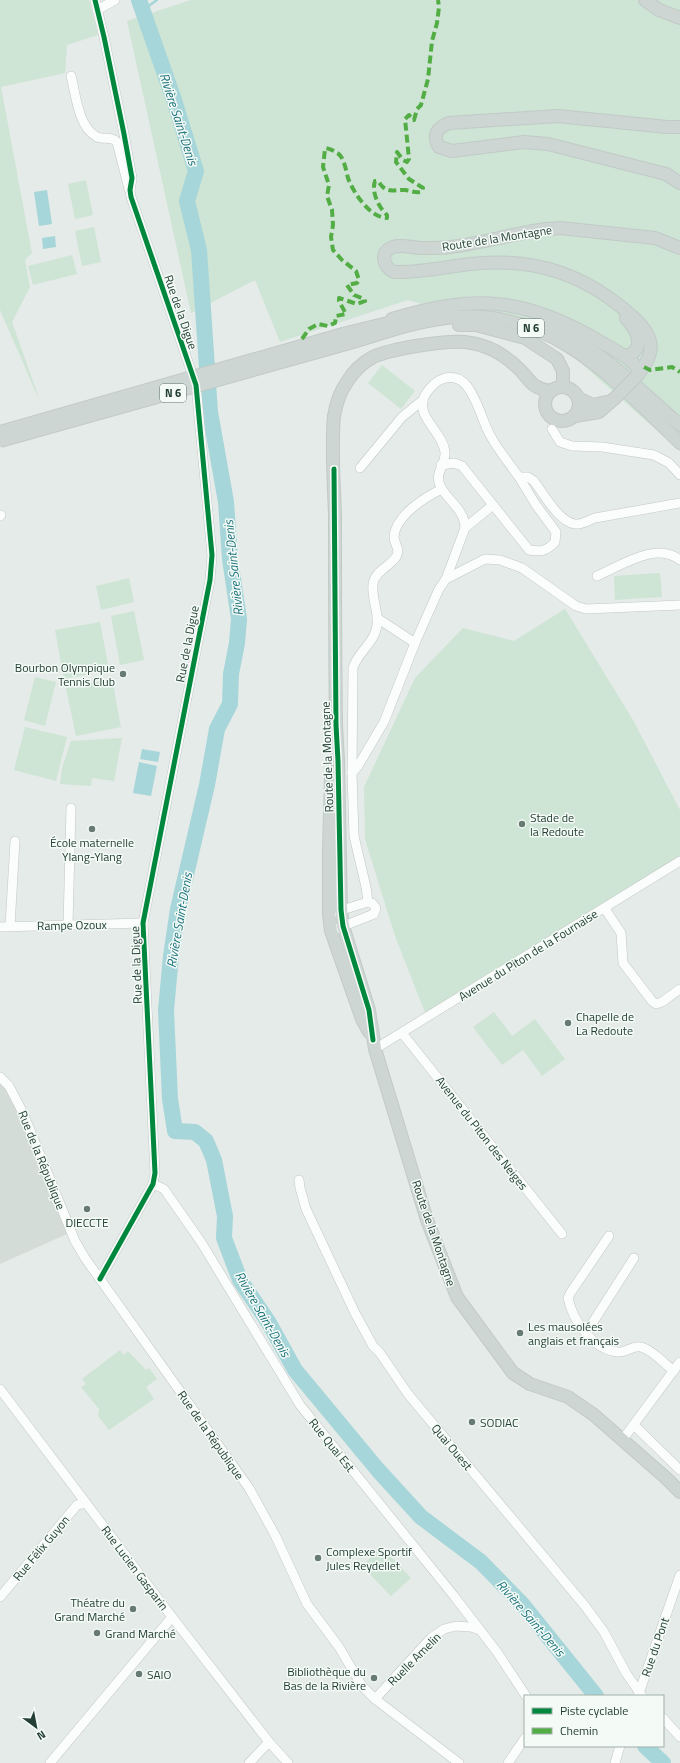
<svg xmlns="http://www.w3.org/2000/svg" width="680" height="1763" font-family="'Titillium Web',sans-serif">
<style>
.built{fill:#d4dcd8}
.green{fill:#cee4d4}
.water{fill:#a6d6d9}
.lines{fill:none;stroke-linecap:round;stroke-linejoin:round}
.stream{stroke:#a6d6d9;stroke-width:2.5}
.river{stroke:#a6d6d9;stroke-width:16}
.minor-casing{stroke:#c2c8c5;stroke-width:10}
.major-casing{stroke:#c1cac7;stroke-width:14}
.minor{stroke:#fbfcfc;stroke-width:9}
.major{stroke:#ced6d4;stroke-width:12}
.major-bridge-casing{stroke:#c1cac7;stroke-width:14;stroke-linecap:butt}
.major-bridge{stroke:#ced6d4;stroke-width:12}
.quiet{stroke:#53ad45;stroke-width:4;stroke-dasharray:8 4;stroke-linecap:butt}
.cycleway-casing{stroke:#f4faf6;stroke-width:8}
.cycleway{stroke:#00873e;stroke-width:5}
.poi-dot{fill:#677b74;stroke:#f4faf6;stroke-width:1.5}
.labels{text-anchor:middle;dominant-baseline:central;stroke-width:3;stroke-linejoin:round;paint-order:stroke}
.shield{fill:#f4faf6;stroke:#62776f;stroke-width:1}
.shield-label{font-size:11px;font-weight:bold;fill:#233f35}
.street-label{font-size:12px;fill:#233f35;stroke:#f4faf6}
.poi-label{font-size:12px;fill:#233f35;stroke:#f4faf6;text-anchor:start}
.water-label{font-size:13px;font-style:italic;fill:#1b737c;stroke:#f4faf6}
</style>
<rect width="100%" height="100%" fill="#e5ebe8"/>
<path class="built" d="M0,1075l5,8 62,151 -67,30z"/>
<g class="green">
<path d="M0,0h89l9,35 -31,10 -2,28 -64,14 31,166 -7,7 5,27 -18,35 29,82 -41,-94z"/>
<path d="M191,0h489v451l-124,-110 -148,-41 -128,42 -25,-62 -64,33 -64,-292z"/>
<path d="M86,180l7,35 -18,4 -7,-35z"/>
<path d="M94,227l7,35 -19,4 -7,-35z"/>
<path d="M72,255l5,19 -44,11 -5,-19z"/>
<path d="M382,365l33,26 -14,18 -33,-26z"/>
<path d="M660,573l2,24 -47,3 -1,-24z"/>
<path d="M129,578l5,24 -33,8 -5,-24z"/>
<path d="M565,609l68,111 47,90v47l-254,158 -31,-79 -30,-97 -1,-52 51,-109 48,-50 51,13z"/>
<path d="M134,611l10,49 -24,5 -9,-49z"/>
<path d="M100,622l9,48 -45,9 -9,-49z"/>
<path d="M35,677l21,5 -11,44 -21,-6z"/>
<path d="M112,679l9,48 -45,9 -10,-48z"/>
<path d="M25,727l42,10 -11,44 -42,-11z"/>
<path d="M122,738l-8,43 -22,-3 -1,8 -31,-2 2,-16 9,-27z"/>
<path d="M494,1012l18,24 23,-17 30,40 -23,17 -19,-26 -21,15 -29,-38z"/>
<path d="M120,1350l4,5 4,-4 18,19 3,-2 8,11 -11,8 8,12 -45,31 -11,-14 1,-7 -18,-22 5,-3 -4,-5z"/>
<path d="M382,1547l29,31 -20,18 -29,-30z"/>
</g>
<g class="water">
<path d="M47,190l5,34 -13,2 -5,-34z"/>
<path d="M55,236l1,11 -13,2 -1,-11z"/>
<path d="M142,749l18,3 -2,10 -18,-3z"/>
<path d="M139,762l18,4 -6,30 -18,-3z"/>
</g>
<g class="lines">
<path class="stream" d="M143,10l14,-10"/>
<g class="river">
<path d="M139,0l35,100 22,71 -9,30 12,49 11,162 16,90 4,57 9,60 -2,24 -6,31 -1,30 -13,25 -10,56 -29,124 -7,47 -5,54 4,89 5,32 20,1 11,9 8,19 11,56 -1,22 16,42 29,43 26,47 83,100 43,47 60,45 41,42 74,92"/>
<path d="M645,1746l18,17"/>
</g>
<g class="minor-casing">
<g id="minor">
<path d="M95,0l9,37 20,97 8,44 -2,12 1,7 65,188 16,170 -2,25 -67,343 12,250 -2,11 -53,95"/>
<path d="M97,10l18,-10"/>
<path d="M71,76c5,19 7,51 26,61 6,3 15,-1 20,5l12,47"/>
<path d="M552,429l8,13 12,4 30,1 52,8 15,8 11,12"/>
<path d="M441,465l13,-2 8,3 67,84c12,2 18,1 26,-8l1,-10 -20,-27 -17,-28"/>
<path d="M360,468l42,-51 21,-17"/>
<path d="M442,489c-17,8 -47,27 -48,48 0,7 7,12 2,20 -7,10 -21,14 -23,27 -2,17 9,33 2,49 -5,13 -18,21 -22,35l-1,105 6,-7 26,-44 31,-79 24,-54 7,-10 39,-20 15,1 22,8 54,38 10,3 94,-4"/>
<path d="M0,516l1,-1"/>
<path d="M465,528l28,-23"/>
<path d="M597,576c24,-10 58,-35 83,-16"/>
<path d="M446,579l19,-51c0,-17 -15,-26 -23,-39 -10,-16 4,-22 3,-37 -2,-21 -31,-35 -20,-57 4,-6 9,-12 15,-15 32,-15 39,37 50,55 8,15 19,28 29,42h9l6,4c9,12 25,41 41,43 7,1 14,-4 20,-6l85,-15"/>
<path d="M377,618l38,25"/>
<path d="M352,773l2,63 12,51 2,15"/>
<path d="M606,907l1,5 14,21 2,30 29,38 4,3 6,-2 18,-13"/>
<path d="M329,914l39,-12 4,1 4,5 -2,6 -43,17"/>
<path d="M68,925l3,-117"/>
<path d="M10,926l5,-85"/>
<path d="M0,927l143,-4"/>
<path d="M402,1033l160,201"/>
<path d="M375,1049l305,-188"/>
<path d="M0,1077l9,9 14,27 52,128 10,17 164,230 26,47 32,69 32,43 23,39 13,13 84,64"/>
<path d="M299,1180l1,8 6,21 49,104 18,33 7,7 28,41 177,212 19,26 22,41 16,23"/>
<path d="M153,1184l11,5 37,53 99,163 154,191 43,56 29,44"/>
<path d="M609,1236l-38,56 -3,6c5,23 24,51 50,54 8,1 15,-7 23,-5 10,2 25,18 33,24"/>
<path d="M586,1333l48,-75"/>
<path d="M0,1389l172,228 97,125 19,21"/>
<path d="M634,1425l46,45"/>
<path d="M623,1439l57,-77"/>
<path d="M0,1597l77,-92 9,-2"/>
<path d="M638,1696l42,-121"/>
<path d="M375,1699l56,-61 13,-9 12,-3 15,1 9,3"/>
<path d="M663,1718l17,19"/>
<path d="M50,1763l122,-146"/>
<path d="M249,1763l20,-21"/>
<path d="M508,1763l17,-25"/>
<path d="M615,1763l5,-17"/>
</g>
</g>
<g class="major-casing">
<g id="major">
<path d="M645,0l14,10 21,8"/>
<path d="M680,127h-13l-109,-11 -109,7c-12,5 -17,12 -10,24l13,4 72,-9 24,2 118,30 14,9"/>
<path d="M392,319c83,-25 132,-22 207,22 15,9 32,16 41,31"/>
<path d="M543,324c53,20 95,65 137,101"/>
<path d="M459,325h17l49,13 32,21 6,12v16"/>
<path d="M343,334l57,-14"/>
<path d="M346,344c32,-9 66,-22 100,-26 103,-13 167,60 234,125"/>
<path d="M624,356l8,-2c13,-11 3,-26 -6,-36"/>
<path d="M635,378c19,-22 23,-38 -1,-60 -48,-44 -99,-61 -164,-54 -25,3 -51,9 -76,8 -11,-5 -15,-20 -1,-25 8,-3 21,1 30,1 9,0 19,0 28,-1 32,-4 64,-14 96,-18l13,-1 95,10 25,10"/>
<circle cx="562" cy="404" r="17"/>
<path d="M551,391c-22,-3 -20,-12 -35,-25 -14,-13 -32,-22 -51,-24 -20,-2 -75,7 -92,15 -11,6 -20,15 -26,25 -7,10 -11,22 -13,34 -3,32 0,68 1,100 0,70 0,139 1,209l2,36 3,149 2,16 26,84 6,39 52,171 30,77 56,76 17,11 38,13 26,18 72,63 14,14"/>
<path d="M578,398l15,7 18,-4"/>
<path d="M575,416l24,-4 15,-13"/>
<path d="M331,778l-2,72v64l2,17 31,88 7,13"/>
</g>
</g>
<use href="#minor" class="minor"/>
<use href="#major" class="major"/>
<g class="major-bridge-casing">
<g id="major-bridge">
<path d="M614,399l21,-21"/>
<path d="M0,432l343,-98"/>
<path d="M0,441l346,-97"/>
</g>
</g>
<use href="#major-bridge" class="major-bridge"/>
<g class="quiet">
<path d="M302,339l7,-10 9,-5 10,2 7,-3 1,-7 10,-2 -7,-13v-3l18,6 8,-3 -1,-2 -10,-4 -7,-10 10,-2 2,-3 -3,-9 -14,-11 -9,-10 -2,-13 2,-12 -1,-15 -5,-14 2,-11 -6,-18 2,-18 1,-1c4,1 9,3 11,5 7,3 9,18 11,25 5,14 22,40 39,40v-3c-8,-7 -16,-23 -12,-34h3c9,14 15,8 27,9 7,1 10,3 16,2l2,-4 -14,-9 -13,-17 1,-10 6,8 4,2 2,-3 -4,-40 4,-4 5,5 3,-11 4,-4 7,-26 4,-38 5,-18 2,-16 -1,-7"/>
<path d="M644,367l6,3 22,-3 8,5"/>
</g>
<g class="cycleway-casing">
<g id="cycleway">
<path d="M95,0l9,37 20,97 8,44 -2,12 1,7 65,188 16,170 -2,25 -67,343 12,250 -2,11 -53,95"/>
<path d="M334,469l2,256 2,36 3,149 2,16 26,84 4,30"/>
</g>
</g>
<use href="#cycleway" class="cycleway"/>
</g>
<g class="poi-dot">
<circle cx="123" cy="674" r="4"/>
<circle cx="522" cy="824" r="4"/>
<circle cx="92" cy="829" r="4"/>
<circle cx="568" cy="1023" r="4"/>
<circle cx="87" cy="1209" r="4"/>
<circle cx="520" cy="1333" r="4"/>
<circle cx="472" cy="1422" r="4"/>
<circle cx="318" cy="1558" r="4"/>
<circle cx="133" cy="1609" r="4"/>
<circle cx="97" cy="1633" r="4"/>
<circle cx="139" cy="1674" r="4"/>
<circle cx="374" cy="1678" r="4"/>
</g>
<g class="labels">
<g class="shield">
<rect x="518" y="319" width="26" height="18" rx="3"/>
<rect x="160" y="384" width="26" height="18" rx="3"/>
</g>
<g class="shield-label">
<text x="531" y="328">N 6</text>
<text x="173" y="393">N 6</text>
</g>
<g class="street-label">
<text transform="translate(497 238) rotate(-9)">Route de la Montagne</text>
<text transform="translate(181 312) rotate(71)">Rue de la Digue</text>
<text transform="translate(187 644) rotate(-79)">Rue de la Digue</text>
<text transform="translate(327 757) rotate(-92)">Route de la Montagne</text>
<text transform="translate(72 925) rotate(-1)">Rampe Ozoux</text>
<text transform="translate(528 955) rotate(-32)">Avenue du Piton de la Fournaise</text>
<text transform="translate(136 965) rotate(-92)">Rue de la Digue</text>
<text transform="translate(482 1133) rotate(52)">Avenue du Piton des Neiges</text>
<text transform="translate(42 1160) rotate(68)">Rue de la République</text>
<text transform="translate(434 1233) rotate(71)">Route de la Montagne</text>
<text transform="translate(211 1435) rotate(55)">Rue de la République</text>
<text transform="translate(332 1445) rotate(51)">Rue Quai Est</text>
<text transform="translate(452 1447) rotate(50)">Quai Ouest</text>
<text transform="translate(41 1548) rotate(-50)">Rue Félix Guyon</text>
<text transform="translate(135 1568) rotate(53)">Rue Lucien Gasparin</text>
<text transform="translate(655 1647) rotate(-71)">Rue du Pont</text>
<text transform="translate(414 1659) rotate(-45)">Ruelle Amelin</text>
</g>
<g class="poi-label">
<text x="115" y="667" text-anchor="end">Bourbon Olympique<tspan x="115" dy="14">Tennis Club</tspan></text>
<text x="530" y="817">Stade de<tspan x="530" dy="14">la Redoute</tspan></text>
<text x="92" y="842" text-anchor="middle">École maternelle<tspan x="92" dy="14">Ylang-Ylang</tspan></text>
<text x="576" y="1016">Chapelle de<tspan x="576" dy="14">La Redoute</tspan></text>
<text x="87" y="1222" text-anchor="middle">DIECCTE</text>
<text x="528" y="1326">Les mausolées<tspan x="528" dy="14">anglais et français</tspan></text>
<text x="480" y="1422">SODIAC</text>
<text x="326" y="1551">Complexe Sportif<tspan x="326" dy="14">Jules Reydellet</tspan></text>
<text x="125" y="1602" text-anchor="end">Théatre du<tspan x="125" dy="14">Grand Marché</tspan></text>
<text x="105" y="1633">Grand Marché</text>
<text x="366" y="1671" text-anchor="end">Bibliothèque du<tspan x="366" dy="14">Bas de la Rivière</tspan></text>
<text x="147" y="1674">SAIO</text>
</g>
<g class="water-label">
<text transform="translate(179 119) rotate(72)">Rivière Saint-Denis</text>
<text transform="translate(233 568) rotate(-96)">Rivière Saint-Denis</text>
<text transform="translate(179 920) rotate(-80)">Rivière Saint-Denis</text>
<text transform="translate(263 1314) rotate(60)">Rivière Saint-Denis</text>
<text transform="translate(531 1618) rotate(49)">Rivière Saint-Denis</text>
</g>
</g>
<rect x="524" y="1695" width="140" height="52" fill="#f4faf6" stroke="#a0afa9"/>
<rect x="532" y="1708" width="20" height="6" fill="#00873e" stroke="#a0afa9"/>
<text x="560" y="1715" font-size="12" fill="#233f35">Piste cyclable</text>
<rect x="532" y="1728" width="20" height="6" fill="#53ad45" stroke="#a0afa9"/>
<text x="560" y="1735" font-size="12" fill="#233f35">Chemin</text>
<g transform="translate(36 1727) rotate(148)" stroke="#f4faf6" stroke-width="3" paint-order="stroke">
<path d="M0-3L7 15L0 10L-7 15Z" fill="#233f35"/>
<text y="-6" font-size="11" font-weight="bold" text-anchor="middle" fill="#233f35">N</text>
</g>
</svg>
